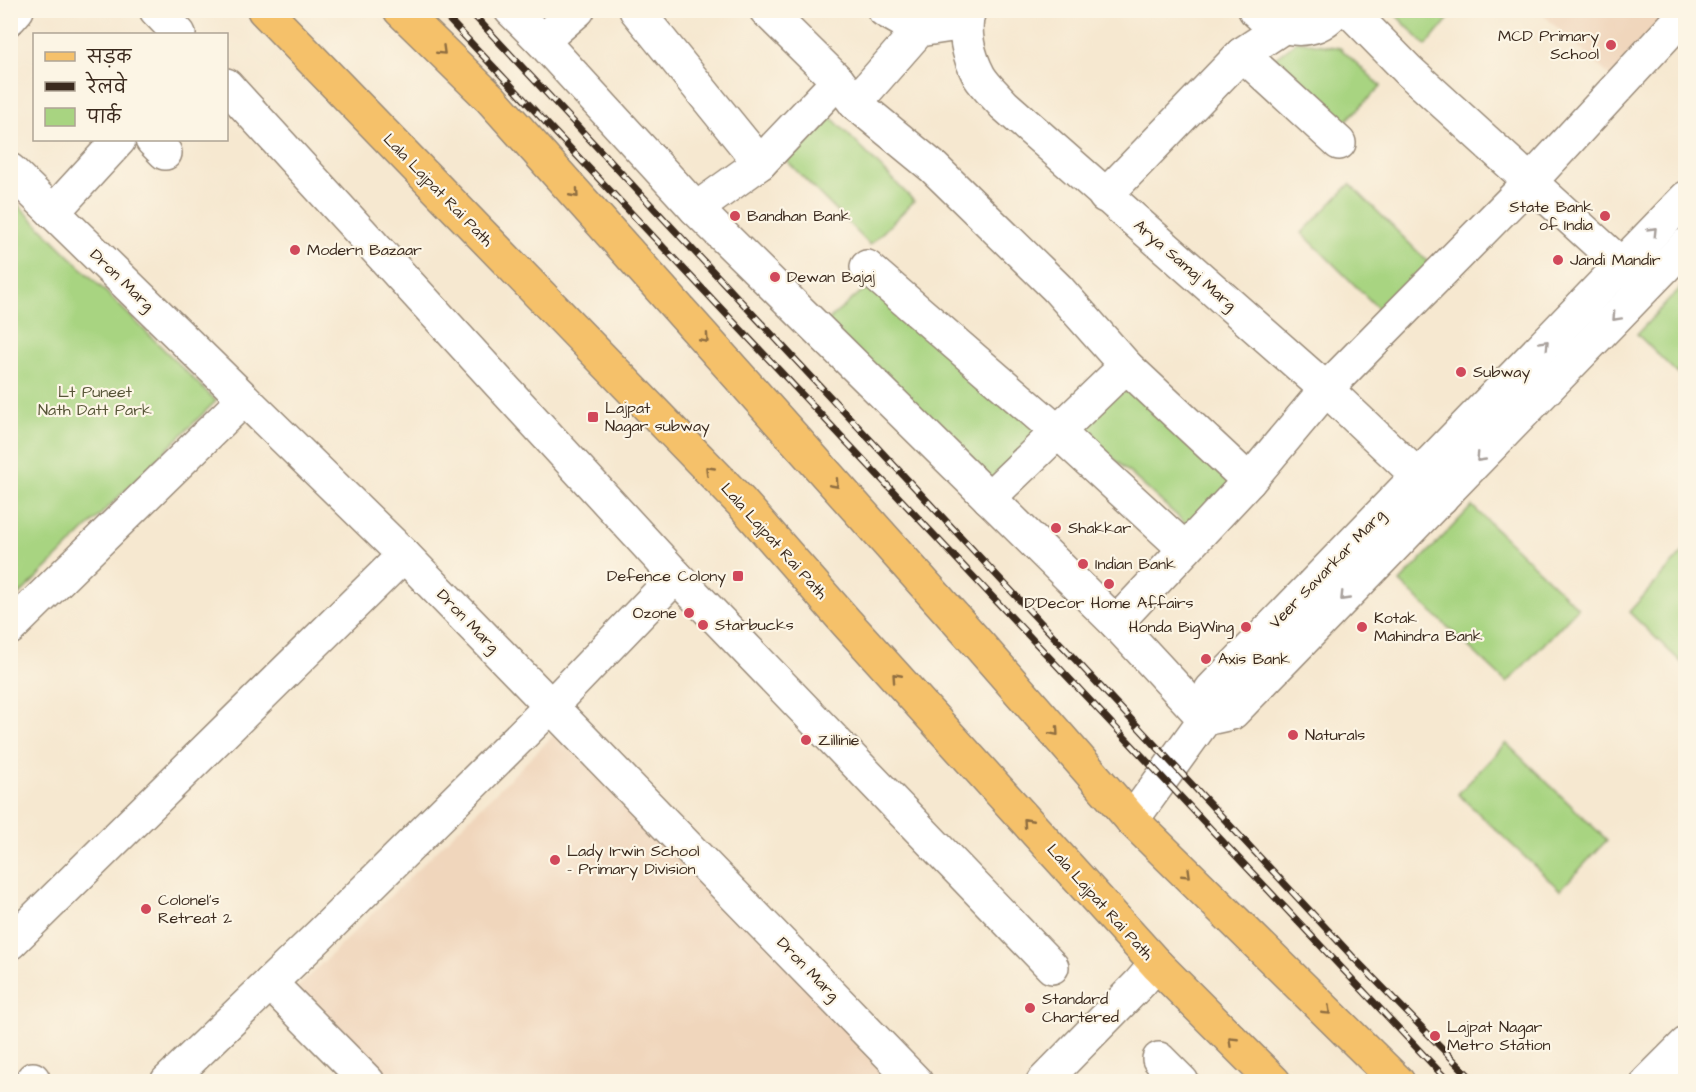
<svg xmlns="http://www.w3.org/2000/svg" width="1696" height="1092" font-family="'Architects Daughter','Playpen Sans Deva',sans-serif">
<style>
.built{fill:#f0d6bc}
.green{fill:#a8d481;stroke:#727f50;stroke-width:1.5}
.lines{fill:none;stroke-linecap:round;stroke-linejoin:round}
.minor-casing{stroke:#988977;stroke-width:36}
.major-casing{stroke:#988977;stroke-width:36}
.minor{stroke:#fff;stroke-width:33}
.major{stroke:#f5c16b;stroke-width:33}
.rail-casing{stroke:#3b2a1e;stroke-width:7}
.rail{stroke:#fcf5e5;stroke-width:4.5;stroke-dasharray:14;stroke-linecap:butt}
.oneway{stroke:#8f6e41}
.oneway2{stroke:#a79f9a}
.poi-dot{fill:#d1495b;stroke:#fcf5e5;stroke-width:2}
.labels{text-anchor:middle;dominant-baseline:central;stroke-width:4.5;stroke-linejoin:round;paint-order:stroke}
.poi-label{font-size:16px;fill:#3b2a1e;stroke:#fcf5e5;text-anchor:start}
.street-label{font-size:16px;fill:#3b2a1e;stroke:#fcf5e5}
.park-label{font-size:16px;fill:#565437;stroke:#fcf5e5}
</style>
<rect width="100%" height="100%" fill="#fcf5e5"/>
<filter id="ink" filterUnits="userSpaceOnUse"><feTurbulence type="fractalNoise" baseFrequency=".0167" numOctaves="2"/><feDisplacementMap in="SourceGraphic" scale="12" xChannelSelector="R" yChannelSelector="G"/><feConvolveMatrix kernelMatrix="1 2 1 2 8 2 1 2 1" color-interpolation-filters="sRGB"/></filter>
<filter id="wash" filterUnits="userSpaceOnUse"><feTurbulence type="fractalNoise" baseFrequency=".008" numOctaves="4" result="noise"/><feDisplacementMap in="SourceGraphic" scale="24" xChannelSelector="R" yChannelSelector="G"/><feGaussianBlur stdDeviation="1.35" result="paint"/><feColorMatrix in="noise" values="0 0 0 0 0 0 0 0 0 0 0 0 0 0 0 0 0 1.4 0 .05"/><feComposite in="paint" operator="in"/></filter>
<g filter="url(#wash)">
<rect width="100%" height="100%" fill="#f6e8d0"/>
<g class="built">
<path d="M1539,11h142l-68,68z"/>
<path d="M558,731l342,350h-513l-91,-92z"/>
</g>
<g class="green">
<path d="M1392,11h63l-29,35z"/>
<path d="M1297,41l43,7 41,38 -40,40 -68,-66z"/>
<path d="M823,109l91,92 -44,44 -91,-92z"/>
<path d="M1350,184l86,86 -47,49 -87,-86z"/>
<path d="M11,198l205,203 -205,202z"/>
<path d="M883,283l171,144 -59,60 -168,-166 34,-29z"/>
<path d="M1685,283v98l-48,-47z"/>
<path d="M1126,373l114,109 -43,52 -118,-107z"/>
<path d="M1472,506l106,102 -71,75 -107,-101z"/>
<path d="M1685,550v116l-56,-54z"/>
<path d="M1506,743l101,97 -47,50 -102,-96z"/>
</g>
</g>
<g filter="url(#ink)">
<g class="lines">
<g class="minor-casing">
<g id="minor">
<path d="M156,10l23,24"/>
<path d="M511,10l31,31 154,168 420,414 89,96"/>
<path d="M636,10l124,153"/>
<path d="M766,10l72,71 17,22 78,64 124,121 69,78"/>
<path d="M884,10l35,20"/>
<path d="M969,10c-7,21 0,47 10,66 6,10 17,20 25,29l322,284 115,109"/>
<path d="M1255,10c15,16 42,23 62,15 7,-3 14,-9 19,-15"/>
<path d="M1349,10l60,61 228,208"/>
<path d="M10,18l7,-8"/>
<path d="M542,41l36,-31"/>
<path d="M1242,54l97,89"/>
<path d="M226,85l450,491 376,391"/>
<path d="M855,103l64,-73 46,-7"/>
<path d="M152,140l13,13"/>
<path d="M10,170l394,385 512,527"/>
<path d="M1105,196l137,-142 41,-27"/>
<path d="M696,209l64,-46 78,-82"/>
<path d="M53,212l66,-72"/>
<path d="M867,267l192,166 126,116"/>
<path d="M989,498l137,-132 123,115"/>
<path d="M1116,623l133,-142 77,-92 204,-207 156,-169"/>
<path d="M10,628l234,-229"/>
<path d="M1205,719l27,-6 454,-468"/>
<path d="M1132,820l73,-101 6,-29 475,-492"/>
<path d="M10,943l394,-388"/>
<path d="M270,983l98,99"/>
<path d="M1159,1059l23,23"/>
<path d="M31,1082l2,-3"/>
<path d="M167,1082l154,-148 230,-228 125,-130"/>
<path d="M1043,1082l97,-99 16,-19"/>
<path d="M1648,1082l38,-38"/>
</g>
</g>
<g class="major-casing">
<g id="major">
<path d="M264,10l477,492 105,120 310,342 118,118"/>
<path d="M400,10l91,89 488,546 153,175 266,262"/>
</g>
</g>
<use href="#minor" class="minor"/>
<use href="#major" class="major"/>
<g class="rail-casing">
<g id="rail">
<path d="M440,10l1009,1072"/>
<path d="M469,10l883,946 123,126"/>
</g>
</g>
<use href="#rail" class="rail"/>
</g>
<defs><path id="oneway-chevron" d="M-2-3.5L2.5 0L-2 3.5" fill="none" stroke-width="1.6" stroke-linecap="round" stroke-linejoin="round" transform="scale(1.5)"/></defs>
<g class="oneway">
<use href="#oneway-chevron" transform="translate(442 51) rotate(44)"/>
<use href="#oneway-chevron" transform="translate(575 194) rotate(48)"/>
<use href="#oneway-chevron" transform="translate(705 339) rotate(48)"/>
<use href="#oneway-chevron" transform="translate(709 470) rotate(-134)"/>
<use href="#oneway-chevron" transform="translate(835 484) rotate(48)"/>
<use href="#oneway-chevron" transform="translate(896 677) rotate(-132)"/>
<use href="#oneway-chevron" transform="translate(1055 732) rotate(49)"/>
<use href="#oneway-chevron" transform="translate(1027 822) rotate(-132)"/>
<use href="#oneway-chevron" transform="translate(1187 874) rotate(44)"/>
<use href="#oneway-chevron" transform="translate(1327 1011) rotate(44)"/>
<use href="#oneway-chevron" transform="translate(1232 1041) rotate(-136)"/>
</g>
<g class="oneway2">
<use href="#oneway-chevron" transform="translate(1653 231) rotate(-46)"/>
<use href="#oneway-chevron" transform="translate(1616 317) rotate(133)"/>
<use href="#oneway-chevron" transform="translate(1545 344) rotate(-46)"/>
<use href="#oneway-chevron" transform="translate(1480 458) rotate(134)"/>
<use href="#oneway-chevron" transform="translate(1344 597) rotate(134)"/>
</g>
</g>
<g class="poi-dot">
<circle cx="1611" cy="45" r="6"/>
<circle cx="735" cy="216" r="6"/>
<circle cx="1605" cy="216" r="6"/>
<circle cx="295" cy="250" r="6"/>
<circle cx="1558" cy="260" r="6"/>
<circle cx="775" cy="277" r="6"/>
<circle cx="1461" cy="372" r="6"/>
<rect x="587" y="411" width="12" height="12" rx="3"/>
<circle cx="1056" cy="528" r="6"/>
<circle cx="1083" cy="564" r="6"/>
<rect x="732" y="570" width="12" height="12" rx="3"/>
<circle cx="1109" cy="584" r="6"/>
<circle cx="689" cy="613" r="6"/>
<circle cx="703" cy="625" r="6"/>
<circle cx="1246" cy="627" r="6"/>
<circle cx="1362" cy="627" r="6"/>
<circle cx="1206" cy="659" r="6"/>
<circle cx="1293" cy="735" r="6"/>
<circle cx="806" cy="740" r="6"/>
<circle cx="555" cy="860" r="6"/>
<circle cx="146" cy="909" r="6"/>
<circle cx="1030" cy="1008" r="6"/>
<circle cx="1435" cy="1036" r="6"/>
</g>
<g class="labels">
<g class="poi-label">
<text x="1599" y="36" text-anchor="end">MCD Primary<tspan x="1599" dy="18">School</tspan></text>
<text x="1593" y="207" text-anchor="end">State Bank<tspan x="1593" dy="18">of India</tspan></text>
<text x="747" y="216">Bandhan Bank</text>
<text x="307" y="250">Modern Bazaar</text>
<text x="1570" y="260">Jandi Mandir</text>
<text x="787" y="277">Dewan Bajaj</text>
<text x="1473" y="372">Subway</text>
<text x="605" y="408">Lajpat<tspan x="605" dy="18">Nagar subway</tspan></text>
<text x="1068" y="528">Shakkar</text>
<text x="1095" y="564">Indian Bank</text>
<text x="726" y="576" text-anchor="end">Defence Colony</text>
<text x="1109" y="603" text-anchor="middle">D'Decor Home Affairs</text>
<text x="677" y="613" text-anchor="end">Ozone</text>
<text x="1374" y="618">Kotak<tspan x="1374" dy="18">Mahindra Bank</tspan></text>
<text x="715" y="625">Starbucks</text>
<text x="1234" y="627" text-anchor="end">Honda BigWing</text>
<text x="1218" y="659">Axis Bank</text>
<text x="1305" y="735">Naturals</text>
<text x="818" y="740">Zillinie</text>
<text x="567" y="851">Lady Irwin School<tspan x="567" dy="18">- Primary Division</tspan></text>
<text x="158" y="900">Colonel‘s<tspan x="158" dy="18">Retreat 2</tspan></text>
<text x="1042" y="999">Standard<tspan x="1042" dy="18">Chartered</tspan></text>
<text x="1447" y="1027">Lajpat Nagar<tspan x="1447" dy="18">Metro Station</tspan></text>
</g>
<g class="street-label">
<text transform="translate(438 190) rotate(46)">Lala Lajpat Rai Path</text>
<text transform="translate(1185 265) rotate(41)">Arya Samaj Marg</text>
<text transform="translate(122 280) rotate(44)">Dron Marg</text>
<text transform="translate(774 541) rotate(48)">Lala Lajpat Rai Path</text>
<text transform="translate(1327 569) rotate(-46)">Veer Savarkar Marg</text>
<text transform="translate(468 621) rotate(46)">Dron Marg</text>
<text transform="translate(1100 902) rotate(48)">Lala Lajpat Rai Path</text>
<text transform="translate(808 969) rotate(46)">Dron Marg</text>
</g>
<g class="park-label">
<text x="95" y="392">Lt Puneet<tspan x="95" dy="18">Nath Datt Park</tspan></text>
</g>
</g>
<rect width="1696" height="1092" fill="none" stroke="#fcf5e5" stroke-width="36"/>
<rect x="33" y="33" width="195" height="108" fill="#fcf5e5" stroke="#afa495" stroke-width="1.5"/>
<rect x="45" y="52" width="30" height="9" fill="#f5c16b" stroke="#afa495" stroke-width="1.5"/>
<text x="87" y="63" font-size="18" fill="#3b2a1e">सड़क</text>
<rect x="45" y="82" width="30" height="9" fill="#3b2a1e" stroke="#afa495" stroke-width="1.5"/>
<text x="87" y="93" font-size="18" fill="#3b2a1e">रेलवे</text>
<rect x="45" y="108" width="30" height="18" fill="#a8d481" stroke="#afa495" stroke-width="1.5"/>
<text x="87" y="123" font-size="18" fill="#3b2a1e">पार्क</text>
</svg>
